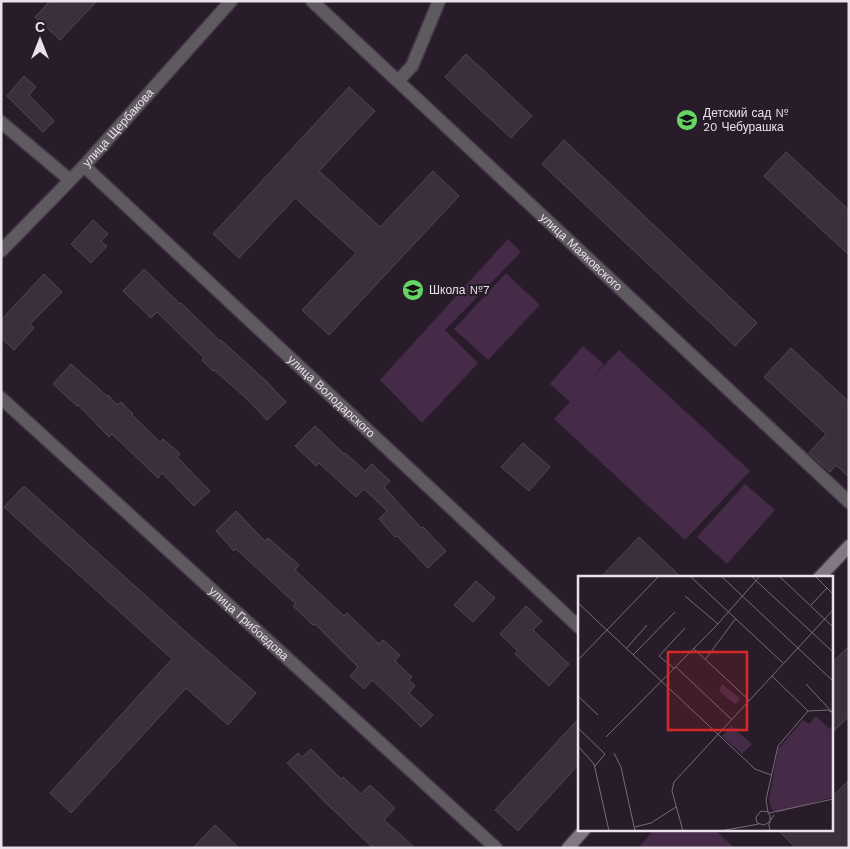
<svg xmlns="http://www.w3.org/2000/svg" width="850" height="849" font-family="'Work Sans',sans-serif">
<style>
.green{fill:#452b47}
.building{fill:#3c2f3d;stroke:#524554}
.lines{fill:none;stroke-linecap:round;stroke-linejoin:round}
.street-casing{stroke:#433845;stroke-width:15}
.secondary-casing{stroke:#433845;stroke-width:15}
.street{stroke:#5f5960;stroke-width:12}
.secondary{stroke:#827883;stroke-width:12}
.labels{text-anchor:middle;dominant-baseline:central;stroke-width:4.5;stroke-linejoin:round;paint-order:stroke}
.poi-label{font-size:12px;fill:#eae1eb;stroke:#281c2a;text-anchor:start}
.street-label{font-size:12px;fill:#eae1eb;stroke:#281c2a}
.inset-road{fill:none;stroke:#766b77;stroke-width:1}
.view{fill:#d62828;fill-opacity:0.15;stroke:#d62828;stroke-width:2.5}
.inset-edge{fill:none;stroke:#eae1eb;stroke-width:2.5}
</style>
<rect width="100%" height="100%" fill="#281c2a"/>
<g class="green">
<path d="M508,239l13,13 -76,78 33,33 -56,60 -42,-43z"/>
<path d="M506,273l34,32 -52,55 -34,-31z"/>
<path d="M583,346l21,18 -12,14 27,-28 131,121 -65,69 -131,-121 16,-17 -20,-18z"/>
<path d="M745,484l30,26 -48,54 -30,-27z"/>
<path d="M654,830h61l20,18h-97z"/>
</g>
<g class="building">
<path d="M50,1h47l-37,39 -25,-23z"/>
<path d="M466,54l66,62 -21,22 -66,-61z"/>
<path d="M24,76l12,11 -7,8 25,26 -11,11 -36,-36z"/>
<path d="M349,87l26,24 -56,60 61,56 53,-56 26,25 -130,139 -27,-25 54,-57 -61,-55 -56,60 -26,-24z"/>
<path d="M564,140l193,183 -22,23 -193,-182z"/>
<path d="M786,152l63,58v45l-85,-79z"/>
<path d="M93,220l15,14 -7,7 6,5 -16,17 -20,-19z"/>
<path d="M144,269l36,35 1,-1 39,38 1,-1 45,41 20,21 -19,18 -21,-22 -32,-28 -1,1 -11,-11 2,-2 -47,-46 -6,6 -28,-27z"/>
<path d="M44,274l18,18 -32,32 4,4 -20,22 -13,-12v-18z"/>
<path d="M791,348l58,54v75l-13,-12 -6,7 -21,-19 17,-19 -62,-57z"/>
<path d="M71,364l36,32 1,-1 9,10 4,-3 12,12 -1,1 28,27 3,-3 17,15 -3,3 33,34 -16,15 -32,-33 -4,5 -46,-44 -3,3 -31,-32 -1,1 -24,-22z"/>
<path d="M315,426l29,28 1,-1 20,18 7,-7 18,17 -6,6 37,41 2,-1 23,24 -18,17 -31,-32 -2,1 -16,-18 8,-8 -23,-22 -8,8 -37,-34 -3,3 -21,-20z"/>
<path d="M523,443l27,24 -21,24 -28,-24z"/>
<path d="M24,486l164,148 68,59 -28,32 -42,-37 -115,125 -21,-20 122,-134 -168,-152z"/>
<path d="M236,511l29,30 3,-3 31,27 -4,5 49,46 3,-3 32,31 4,-4 17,15 -5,6 17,16 -3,3 6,6 -6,7 24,22 -12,12 -20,-20 -29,-27 -8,9 -14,-13 8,-9 -43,-43 -2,1 -20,-19 3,-2 -60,-55 -2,2 -18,-20z"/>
<path d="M639,537l43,41h-82z"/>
<path d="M476,581l19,17 -22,24 -19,-17z"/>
<path d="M526,606l16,15 -9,9 36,34 -20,22 -34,-32 3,-3 -18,-17z"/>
<path d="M849,646v70l-18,18v-70z"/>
<path d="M579,718v46l-61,67 -23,-21z"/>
<path d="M311,749l30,30 2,-2 18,17 9,-9 25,23 -11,12 31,28h-42l-47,-45 -39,-40 11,-10 4,4z"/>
<path d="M849,780v68h-53l-18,-18h53v-32z"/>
<path d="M215,825l24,23h-46z"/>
</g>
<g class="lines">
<g class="street-casing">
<g id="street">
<path id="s1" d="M312,1l537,501"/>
<path d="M398,81l14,-15 27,-65"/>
<path d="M1,122l69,58"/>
<path id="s2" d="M84,166l495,461"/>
<path id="s3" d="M1,251l83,-85 147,-165"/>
<path id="s4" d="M1,398l495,450"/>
</g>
</g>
<g class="secondary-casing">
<g id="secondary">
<path d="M819,578l30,-32"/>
<path d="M568,848l16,-18"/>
</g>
</g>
<use href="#street" class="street"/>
<use href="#secondary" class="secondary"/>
</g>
<defs>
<g id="school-disc" transform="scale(1.125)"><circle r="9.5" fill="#67d466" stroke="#281c2a"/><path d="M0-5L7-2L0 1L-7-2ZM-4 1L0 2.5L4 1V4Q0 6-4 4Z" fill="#111"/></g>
</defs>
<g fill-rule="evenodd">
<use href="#school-disc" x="687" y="120"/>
<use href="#school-disc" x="413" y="290"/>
</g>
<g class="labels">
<g class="poi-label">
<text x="703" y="113">Детский сад №<tspan x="703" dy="14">20 Чебурашка</tspan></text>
<text x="429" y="290">Школа №7</text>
</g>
<g class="street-label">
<text stroke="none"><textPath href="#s3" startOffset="170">улица Щербакова</textPath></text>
<text stroke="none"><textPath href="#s1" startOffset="368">улица Маяковского</textPath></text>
<text stroke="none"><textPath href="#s2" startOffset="338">улица Володарского</textPath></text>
<text stroke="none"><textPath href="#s4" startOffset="335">улица Грибоедова</textPath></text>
</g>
</g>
<g transform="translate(578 576)">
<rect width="255" height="255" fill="#281c2a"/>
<path d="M144,108l15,12 3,3 -5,5 -16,-13zM238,140l14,13 3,-3v71l-53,15 -8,-2 -3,-10 9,-51 25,-29 6,4zM153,150l21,18 -10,10 -20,-18z" fill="#452b47"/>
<path class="inset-road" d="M112,0l93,87M143,0l112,105M173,0l82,76M201,0l54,51M237,0l18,18M107,20l33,28M0,27l177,166 16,6M233,29l16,-17M115,72l56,52M48,73l21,-24M55,79l42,-43M0,84l81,-84M127,84l31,-42M98,91l55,52M97,93l-16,-13 26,-28M194,100l36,35M228,108l26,28M0,120l20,19M230,135l20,-1 5,3M0,152l27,26 -10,12M28,161l110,-111 44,-50M0,170l16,18 15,67M36,177l7,14 14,64M190,236l-2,-12 12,-54 30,-35M191,237l64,-14M57,251l16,-4 25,-16M105,255l-11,-40 2,-9 159,-172M142,255l39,-7M192,255l-1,-6 1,-4v-5l-2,-4 -7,-1 -5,6 1,6 7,2 4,-2 2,-2 4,-6"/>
<path class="view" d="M90,76h79v78h-79z"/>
<rect width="255" height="255" class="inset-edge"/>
</g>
<rect width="850" height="849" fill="none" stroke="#eae1eb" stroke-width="5"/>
<g transform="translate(40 40)" stroke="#281c2a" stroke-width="4" paint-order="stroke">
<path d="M0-4L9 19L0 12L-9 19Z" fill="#eae1eb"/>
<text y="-8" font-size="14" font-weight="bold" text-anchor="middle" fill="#eae1eb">С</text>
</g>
</svg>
